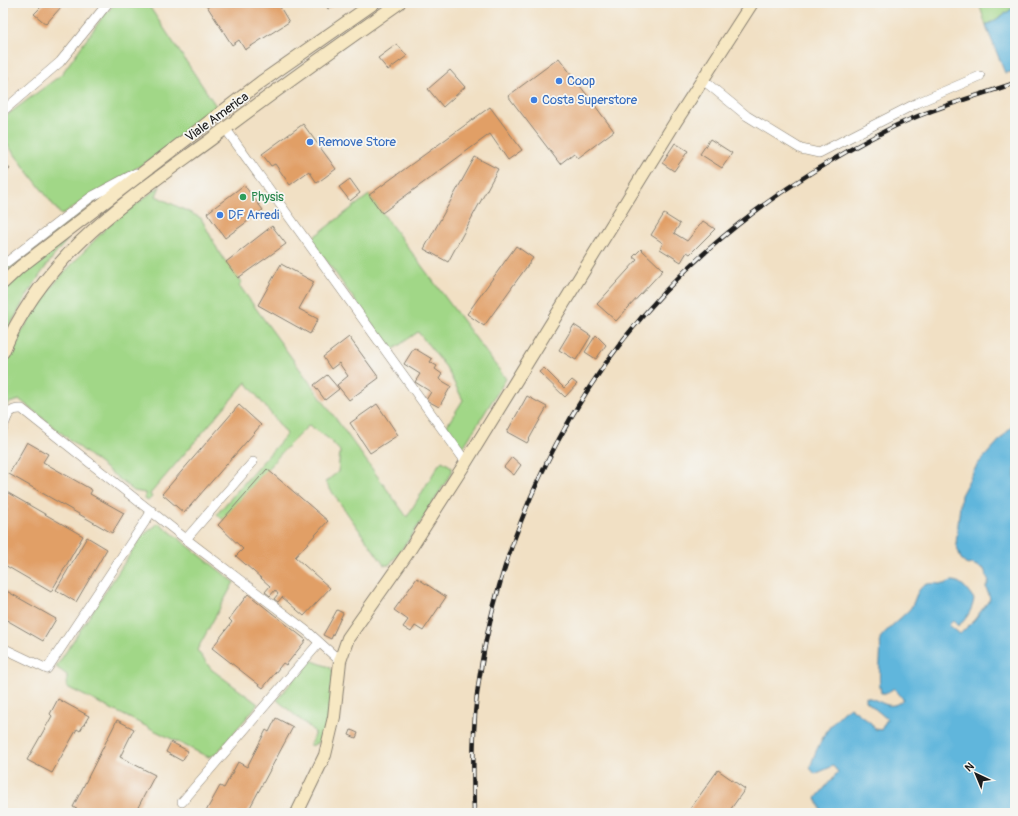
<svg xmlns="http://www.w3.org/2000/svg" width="1018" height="816" font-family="Pangolin,sans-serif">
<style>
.green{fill:#a1d787;stroke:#5e7a52}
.water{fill:#60b6dc;stroke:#3e697c}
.building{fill:#e19f66}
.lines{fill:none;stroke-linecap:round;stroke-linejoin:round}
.street-casing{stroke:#867e70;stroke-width:10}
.secondary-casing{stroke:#867e70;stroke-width:14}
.street{stroke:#fff;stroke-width:9}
.secondary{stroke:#f7e8c3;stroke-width:12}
.rail-casing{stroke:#1c1c1c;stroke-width:4.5}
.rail{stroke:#f6f6f2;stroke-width:3;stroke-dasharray:9;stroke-linecap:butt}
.shop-dot{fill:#3f7fe0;stroke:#f6f6f2;stroke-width:1.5}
.leisure-dot{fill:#2e9e5b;stroke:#f6f6f2;stroke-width:1.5}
.labels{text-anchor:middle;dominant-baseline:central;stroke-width:3.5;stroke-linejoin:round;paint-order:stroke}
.shop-label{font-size:13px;fill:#366cbe;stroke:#f6f6f2;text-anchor:start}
.street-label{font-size:13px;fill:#1c1c1c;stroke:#f6f6f2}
.leisure-label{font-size:13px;fill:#27864d;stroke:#f6f6f2;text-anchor:start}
</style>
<rect width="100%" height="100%" fill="#f6f6f2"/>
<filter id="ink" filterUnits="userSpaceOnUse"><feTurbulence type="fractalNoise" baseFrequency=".025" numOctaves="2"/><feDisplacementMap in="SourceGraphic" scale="8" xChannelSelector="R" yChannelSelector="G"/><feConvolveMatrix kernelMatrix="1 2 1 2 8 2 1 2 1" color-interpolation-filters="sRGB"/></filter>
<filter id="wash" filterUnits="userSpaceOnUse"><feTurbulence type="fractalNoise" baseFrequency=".012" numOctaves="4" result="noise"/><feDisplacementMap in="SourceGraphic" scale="16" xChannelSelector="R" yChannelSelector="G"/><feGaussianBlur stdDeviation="0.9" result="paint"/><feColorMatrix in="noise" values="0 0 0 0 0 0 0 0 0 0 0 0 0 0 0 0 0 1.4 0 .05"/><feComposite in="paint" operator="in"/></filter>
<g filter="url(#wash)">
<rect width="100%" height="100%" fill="#f1e0c4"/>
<g class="green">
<path d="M116,3h31l71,106 -54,42 -103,64 -58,-76v-21l58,-43 43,-60z"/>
<path d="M979,3h36v4l-29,19z"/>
<path d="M160,186l-4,10 45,22 19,36 22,28 -3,3 168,232 32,-53 3,-3 10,6v5c-20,32 -39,65 -63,93h-5l-59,-83 13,-10 2,-21 -11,-12 -20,-14 -25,25 -61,70 -6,-6 70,-80 -41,-52 -96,112 2,3 -4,4 -3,-2v-6l-11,-2 -114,-91 -11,3 -6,8v-41l6,-17 32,-53 18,-22 50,-53z"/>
<path d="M106,193l-103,81v-6l88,-68z"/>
<path d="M369,195l137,184 -44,70 -16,-22 17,-27 -17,-33 -28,-35 -27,19 -80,-112z"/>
<path d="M68,239c-27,30 -47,65 -65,101v-50l41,-34z"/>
<path d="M159,523l75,59 -37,68 14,19 47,35 -42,50 -8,3 -141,-70v-12l-11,-8 86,-131z"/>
<path d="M310,660l19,7 4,4c-1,18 1,71 -23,75l5,-14 -38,-32z"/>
</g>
<g class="water">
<path d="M1015,7v64l-10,2 -19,-47z"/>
<path d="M1015,423v390h-190l-4,-3 -5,-12 22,-26 -5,-6 -18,8 -5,-6c7,-23 20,-48 40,-61l21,16 4,6 6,1 6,-11 -21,-18v-4c16,3 24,16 37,2l-9,-11 -7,5h-6c-4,-20 1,-35 -1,-55 9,-11 19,-18 29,-28 6,-6 6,-18 14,-24 6,-4 12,-2 18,-2 4,1 8,-3 12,-3 9,0 16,11 21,18 -2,11 -7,20 -16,27l-5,-5 -4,4 11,9 15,-15 15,-20 -4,-12 3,-5 -5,-13 -12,-5 -4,1 -7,-6 -5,-15 5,-49 16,-30z"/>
</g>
<g id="blocks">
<g class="building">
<path d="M45,3h14l3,3 -16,18 -12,-10z"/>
<path d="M205,3h78l1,2 -4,2 9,15 -44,28 -6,-10 -7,5z"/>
<path d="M296,3h12l-8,5z"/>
<path d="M324,3h14l-10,6z"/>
<path d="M397,44l10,12 -19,14 -10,-12z"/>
<path d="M559,58l55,73 -36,27 -4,-5 -14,11 -52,-68z"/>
<path d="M450,70l15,17 -22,20 -15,-18z"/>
<path d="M3,71l6,7 -6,6z"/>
<path d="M490,107l32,43 -14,10 -18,-26 -108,79 -13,-18z"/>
<path d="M303,124l33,45 -19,14 -8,-12 -19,14 -15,-21 -4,2 -9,-12z"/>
<path d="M710,139l22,14 -10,15 -22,-14z"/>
<path d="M675,143l13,8 -14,20 -12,-8z"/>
<path d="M475,157l23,12 -50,93 -24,-13z"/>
<path d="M3,160l7,9 -7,6z"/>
<path d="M350,179l10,14 -10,8 -11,-14z"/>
<path d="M244,185l19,25 -38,28 -18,-25z"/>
<path d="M664,214l16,10 -6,9 13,8 16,-20 12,8 -25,25 -3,-2 -6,10 -21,-13 3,-6 -12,-8z"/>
<path d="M272,226l14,18 -48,34 -12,-16z"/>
<path d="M516,246l17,12 -49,68 -17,-12z"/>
<path d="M641,249l22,21 -47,51 -19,-17 40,-44 -4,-3z"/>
<path d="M281,264l33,18 -15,27 19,10 -8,15 -52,-29z"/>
<path d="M574,325l17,11 -15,24 -17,-10z"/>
<path d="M596,335l10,10 -10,14 -11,-7z"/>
<path d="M349,337l30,41 -30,22 -12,-15 11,-9 -9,-13 -8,6 -8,-12z"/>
<path d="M414,348l18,11 -2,3 7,4 -2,3 7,5 -3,5 12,7 -12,21 -13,-7 5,-8 -16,-10 5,-8 -16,-10z"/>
<path d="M544,368l20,20 8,-8 5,4 -12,13 -26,-25z"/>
<path d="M327,375l12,14 -14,11 -11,-15z"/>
<path d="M527,396l20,11 -20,36 -20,-11z"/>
<path d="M377,404l21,31 -28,18 -20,-30z"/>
<path d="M239,405l22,20 -77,88 -22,-19z"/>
<path d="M27,442l21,12 -5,8 49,28 -2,4 34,19 -12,20 -103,-59z"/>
<path d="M512,457l9,8 -7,10 -10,-8z"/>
<path d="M267,469l61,52 -33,36 35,31 -26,28 -22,-19 -4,5 -4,-3 4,-5 -3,-4 -5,6 -5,-4 5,-6 -34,-30 7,-7 -25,-24z"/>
<path d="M3,490l80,46 -32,56 -48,-28v-49l5,-8 -5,-3z"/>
<path d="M87,537l20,12 -31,53 -20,-12z"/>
<path d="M417,578l29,19 -23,34 -8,-5 -4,6 -8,-5 5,-7 -14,-10z"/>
<path d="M3,589l53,30 -13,22 -40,-23z"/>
<path d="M248,594l58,46 -20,25 -3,-2 -20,25 -51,-40 20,-26 -3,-3z"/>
<path d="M337,610l6,3 -12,26 -8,-4z"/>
<path d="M58,699l31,17 -9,15 -3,-2 -25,44 -25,-13 25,-44 -2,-2z"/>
<path d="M276,718l17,9 -46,86h-42l15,-27 4,2 14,-26 9,5 19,-37 3,2z"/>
<path d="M117,720l17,9 -14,28 35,18 -20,38h-51l-11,-6z"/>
<path d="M351,730l7,3 -2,5 -7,-3z"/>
<path d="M171,742l17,9 -6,10 -16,-9z"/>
<path d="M718,770l27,19 -17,24h-32l-6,-4z"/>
</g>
</g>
</g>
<g filter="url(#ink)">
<use href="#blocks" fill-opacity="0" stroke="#867e70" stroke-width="1"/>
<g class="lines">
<g class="street-casing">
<g id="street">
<path d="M703,80l44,36 54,33 18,4 98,-50 63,-27"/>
<path d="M3,111l57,-49 48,-59"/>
<path d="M225,128l241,334"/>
<path d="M3,265l88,-68 45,-24"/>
<path d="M3,428c4,-11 5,-20 19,-19l164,130 122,93 32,29"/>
<path d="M186,539l67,-77"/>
<path d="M3,648l44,21 105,-158"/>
<path d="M182,802l137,-159"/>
</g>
</g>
<g class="secondary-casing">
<g id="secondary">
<path d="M3,283l17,-16 241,-185 113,-79"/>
<path d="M3,352c41,-98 125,-152 207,-212 62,-47 125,-92 189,-137"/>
<path d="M297,813l28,-58 9,-38 6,-56 8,-23 59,-84 59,-92 210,-341 76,-118"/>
</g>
</g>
<use href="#street" class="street"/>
<use href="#secondary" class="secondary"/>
<g class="rail-casing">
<path id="rail" d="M474,813c-1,-44 -2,-89 5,-133 24,-163 105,-322 230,-431 53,-47 113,-86 176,-118 41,-21 86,-33 130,-48"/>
</g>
<use href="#rail" class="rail"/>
</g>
</g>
<g class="shop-dot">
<circle cx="559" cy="81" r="4"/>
<circle cx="534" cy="100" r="4"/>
<circle cx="310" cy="142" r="4"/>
<circle cx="220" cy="215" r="4"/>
</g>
<circle class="leisure-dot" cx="243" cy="197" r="4"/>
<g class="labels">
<g class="shop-label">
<text x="567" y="81">Coop</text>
<text x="542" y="100">Costa Superstore</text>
<text x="318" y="142">Remove Store</text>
<text x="228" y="215">DF Arredi</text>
</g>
<g class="street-label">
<text transform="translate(217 117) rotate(-36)">Viale America</text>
</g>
<g class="leisure-label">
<text x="251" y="197">Physis</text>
</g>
</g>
<rect width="1018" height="816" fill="none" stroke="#f6f6f2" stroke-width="16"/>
<g transform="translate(976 774) rotate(316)" stroke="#f6f6f2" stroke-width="3" paint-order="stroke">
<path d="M0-3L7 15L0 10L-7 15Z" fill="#1c1c1c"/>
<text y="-6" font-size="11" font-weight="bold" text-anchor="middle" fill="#1c1c1c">N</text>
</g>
</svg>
